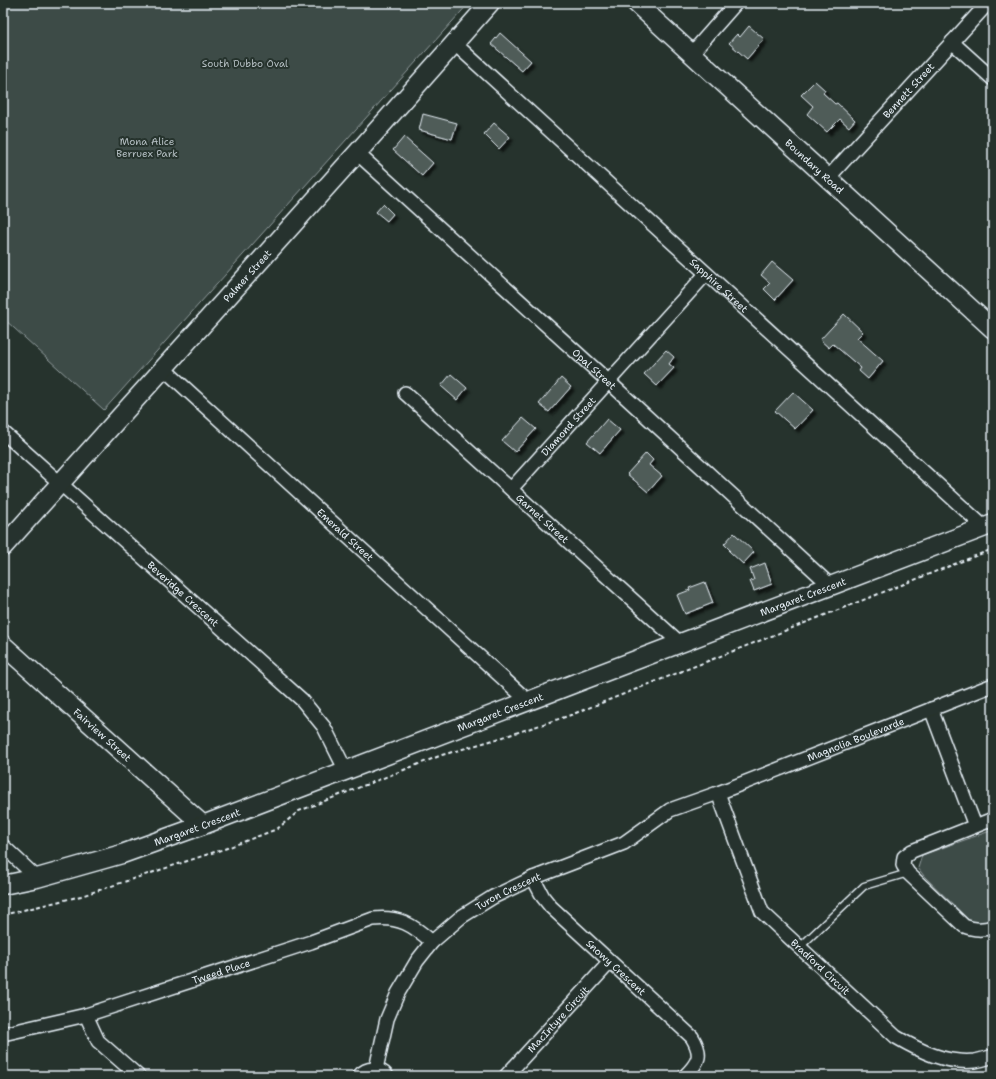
<svg xmlns="http://www.w3.org/2000/svg" width="996" height="1079" font-family="'Shantell Sans',sans-serif">
<style>
.green{fill:#3e4b47;stroke:#939ea0}
.building{fill:#505c59;stroke:#e8f1f8;filter:url(#shadow)}
.lines{fill:none;stroke-linecap:round;stroke-linejoin:round}
.lane-casing{stroke:#e8f1f8;stroke-width:9}
.street-casing{stroke:#e8f1f8;stroke-width:16}
.secondary-casing{stroke:#e8f1f8;stroke-width:21}
.path{stroke:#e8f1f8;stroke-width:2;stroke-dasharray:4 3;stroke-linecap:butt}
.lane{stroke:#26332d;stroke-width:6}
.street{stroke:#26332d;stroke-width:13}
.secondary{stroke:#26332d;stroke-width:18}
.labels{text-anchor:middle;dominant-baseline:central;stroke-width:4;stroke-linejoin:round;paint-order:stroke}
.park-label{font-size:10px;fill:#b5bfc3;stroke:#26332d}
.street-label{font-size:10px;fill:#e8f1f8;stroke:#26332d}
</style>
<defs>
<filter id="shadow"><feDropShadow dx="3.5" dy="3.5" stdDeviation="1" flood-color="#0009"/></filter>
</defs>
<rect width="100%" height="100%" fill="#26332d"/>
<filter id="ink" filterUnits="userSpaceOnUse"><feTurbulence type="fractalNoise" baseFrequency=".025" numOctaves="2"/><feDisplacementMap in="SourceGraphic" scale="8" xChannelSelector="R" yChannelSelector="G"/><feConvolveMatrix kernelMatrix="1 2 1 2 8 2 1 2 1" color-interpolation-filters="sRGB"/></filter>
<g filter="url(#ink)">
<g class="green">
<path d="M3,3h466l-365,407 -101,-92z"/>
<path d="M993,830v90l-7,3 -16,-2 -46,-45 -6,-8 4,-13z"/>
</g>
<g class="building">
<path d="M749,26l15,13 -17,20 -18,-16 8,-9 3,3z"/>
<path d="M500,33l31,28 -9,10 -31,-27z"/>
<path d="M815,81l10,9 -2,3 12,11 2,-1 18,17 -6,7 -9,-8 -13,13 -20,-18 6,-8 -12,-11z"/>
<path d="M423,114l34,9 -5,16 -33,-9z"/>
<path d="M494,123l16,14 -11,12 -15,-15z"/>
<path d="M404,137l29,26 -11,13 -29,-26z"/>
<path d="M383,204l10,10 -6,7 -11,-9z"/>
<path d="M772,262l21,18 -18,20 -11,-11 6,-6 -9,-8z"/>
<path d="M844,314l19,18 -6,6 26,23 -15,18 -9,-8 2,-3 -28,-24 -4,4 -9,-8z"/>
<path d="M666,350l8,7 -5,7 5,4 -17,18 -13,-12z"/>
<path d="M451,374l16,14 -10,12 -16,-14z"/>
<path d="M561,378l10,9 -22,25 -10,-8z"/>
<path d="M793,392l20,18 -18,19 -20,-18z"/>
<path d="M523,418l13,11 -21,23 -13,-11z"/>
<path d="M607,419l13,11 -20,23 -13,-11z"/>
<path d="M646,453l7,7 -4,5 13,11 -14,16 -21,-18z"/>
<path d="M734,533l20,19 -11,12 -14,-13 1,-1 -6,-6z"/>
<path d="M765,563l7,21 -18,7 -4,-10 4,-1 -4,-11z"/>
<path d="M705,582l8,21 -28,11 -8,-19 13,-5 -1,-2z"/>
</g>
<g class="lines">
<g class="lane-casing">
<path id="lane" d="M800,947l64,-61 44,-13"/>
</g>
<g class="street-casing">
<g id="street">
<path d="M952,42l41,37"/>
<path id="s1" d="M454,43l530,484"/>
<path d="M692,53l44,-50"/>
<path id="s2" d="M357,153l252,229 222,204"/>
<path id="s3" d="M828,178l160,-175"/>
<path id="s4" d="M163,368l365,333"/>
<path id="s5" d="M405,393l275,250"/>
<path id="s6" d="M3,432l299,268 22,27 22,44"/>
<path id="s7" d="M511,489l195,-215"/>
<path d="M931,709l44,117"/>
<path id="s8" d="M718,793l44,119 134,125c24,14 50,27 79,24 6,-1 12,-3 18,-5"/>
<path d="M993,819l-81,32 -8,6 -1,8 5,8 56,53c11,4 18,4 29,1"/>
<path d="M3,846l34,32"/>
<path id="s9" d="M533,878l10,19 8,10 141,130c11,18 7,25 -7,39"/>
<path d="M86,1015l12,26 40,35"/>
<path id="s10" d="M3,1034l83,-19 225,-73 62,-23c26,-3 40,6 59,23"/>
<path id="s11" d="M376,1069l11,-50 11,-26 19,-32 15,-19 29,-25 32,-20 40,-19 91,-35 46,-33 48,-17 275,-108"/>
<path d="M359,1076c8,-9 20,-9 28,0"/>
<path id="s12" d="M506,1076l104,-114"/>
</g>
</g>
<g class="secondary-casing">
<g id="secondary">
<path id="s13" d="M636,3l357,326"/>
<path id="s14" d="M3,547l354,-394 133,-150"/>
<path id="s15" d="M3,645l200,180"/>
<path id="s16" d="M3,885l34,-7 85,-24 81,-29 790,-301"/>
</g>
</g>
<path class="path" d="M3,915l78,-19 146,-48 50,-19 22,-18 143,-56 55,-16 71,-23 425,-167"/>
<use href="#lane" class="lane"/>
<use href="#street" class="street"/>
<use href="#secondary" class="secondary"/>
</g>
</g>
<g class="labels">
<g class="park-label">
<text x="245" y="63">South Dubbo Oval</text>
<text x="147" y="141">Mona Alice<tspan x="147" dy="12">Berruex Park</tspan></text>
</g>
<g class="street-label">
<text stroke="none"><textPath href="#s3" startOffset="119">Bennett Street</textPath></text>
<text stroke="none"><textPath href="#s13" startOffset="242">Boundary Road</textPath></text>
<text stroke="none"><textPath href="#s14" startOffset="365">Palmer Street</textPath></text>
<text stroke="none"><textPath href="#s1" startOffset="359">Sapphire Street</textPath></text>
<text stroke="none"><textPath href="#s2" startOffset="321">Opal Street</textPath></text>
<text stroke="none"><textPath href="#s7" startOffset="85">Diamond Street</textPath></text>
<text stroke="none"><textPath href="#s5" startOffset="186">Garnet Street</textPath></text>
<text stroke="none"><textPath href="#s4" startOffset="247">Emerald Street</textPath></text>
<text stroke="none"><textPath href="#s6" startOffset="242">Beveridge Crescent</textPath></text>
<text stroke="none"><textPath href="#s16" startOffset="851">Margaret Crescent</textPath></text>
<text stroke="none"><textPath href="#s16" startOffset="527">Margaret Crescent</textPath></text>
<text stroke="none"><textPath href="#s15" startOffset="134">Fairview Street</textPath></text>
<text stroke="none"><textPath href="#s11" startOffset="614">Magnolia Boulevarde</textPath></text>
<text stroke="none"><textPath href="#s16" startOffset="203">Margaret Crescent</textPath></text>
<text stroke="none"><textPath href="#s11" startOffset="233">Turon Crescent</textPath></text>
<text stroke="none"><textPath href="#s8" startOffset="207">Bradford Circuit</textPath></text>
<text stroke="none"><textPath href="#s9" startOffset="123">Snowy Crescent</textPath></text>
<text stroke="none"><textPath href="#s10" startOffset="227">Tweed Place</textPath></text>
<text stroke="none"><textPath href="#s12" startOffset="77">MacIntyre Circuit</textPath></text>
</g>
</g>
<rect width="996" height="1079" fill="none" stroke="#26332d" stroke-width="16"/>
<rect x="8" y="8" width="980" height="1063" fill="none" stroke="#e8f1f8" stroke-width="1.5" filter="url(#ink)"/>
</svg>
